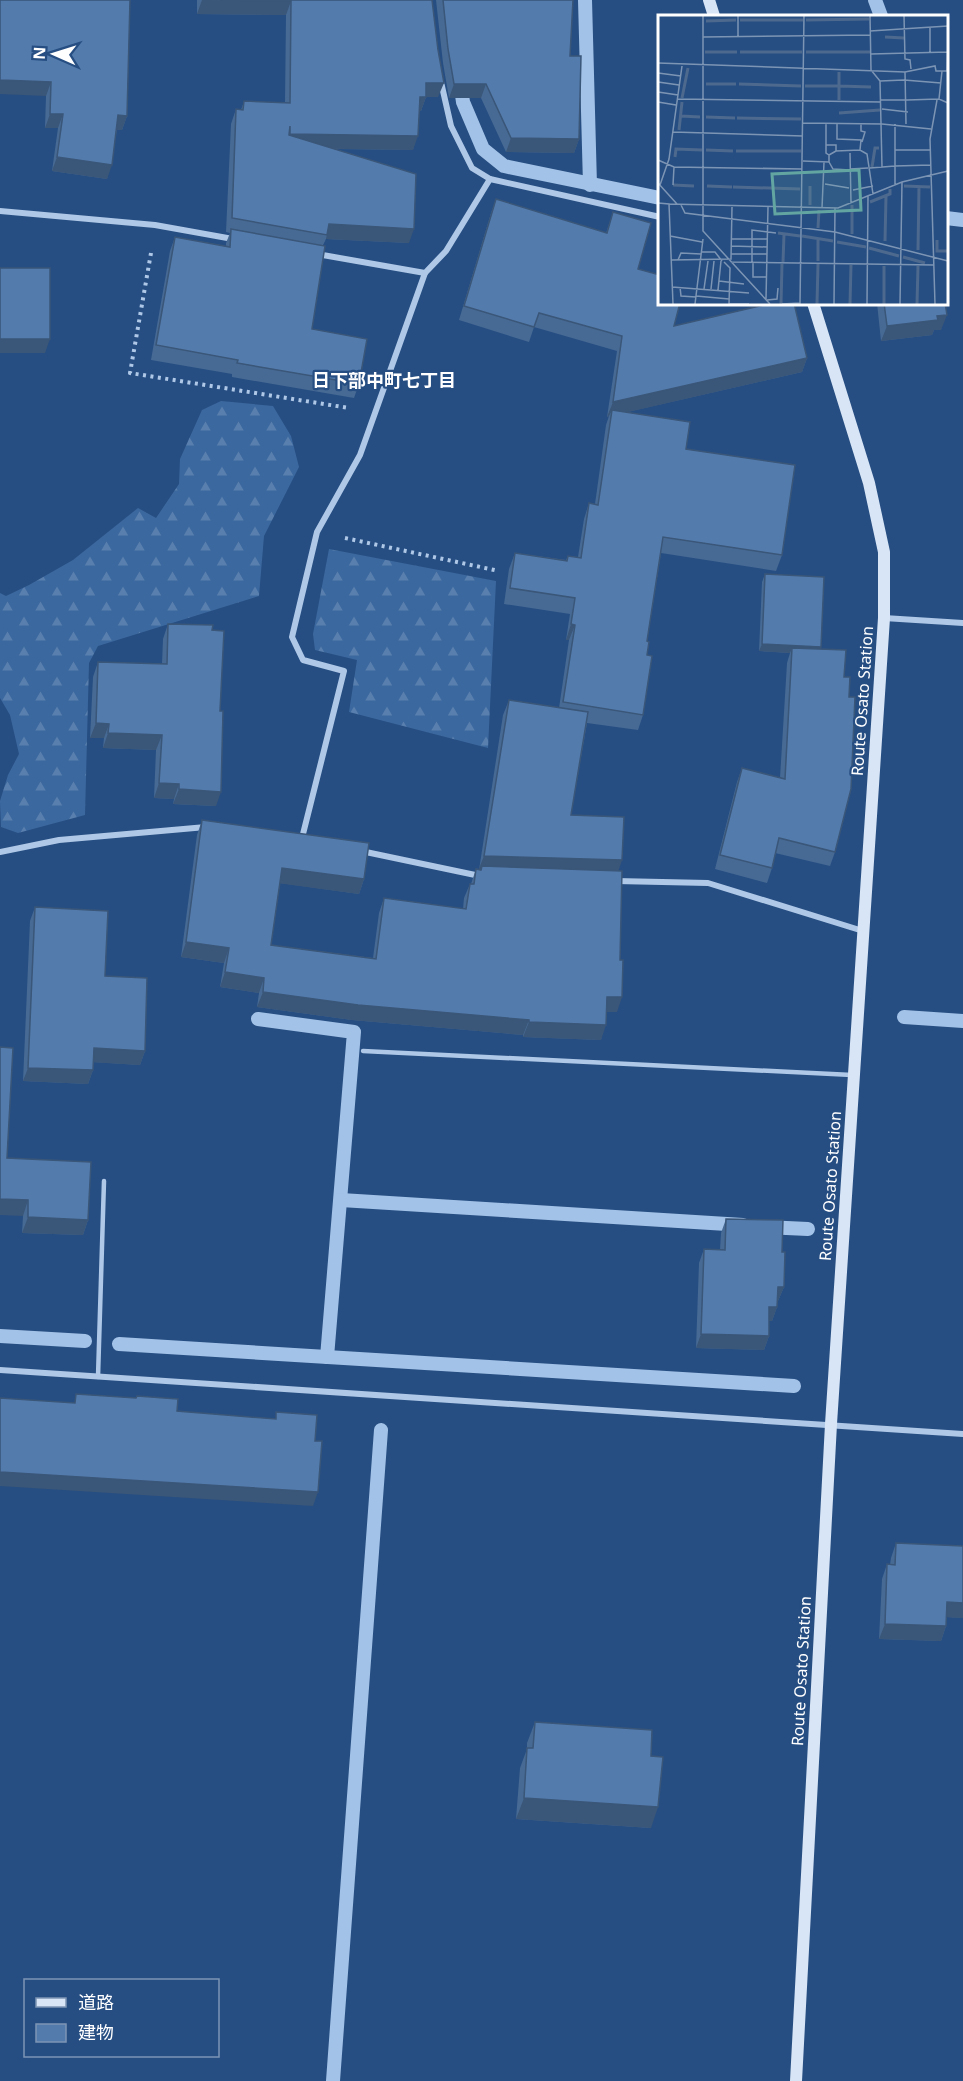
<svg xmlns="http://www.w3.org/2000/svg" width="963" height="2081" font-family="'Noto Sans','Noto Sans JP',sans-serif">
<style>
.forest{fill:url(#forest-firs)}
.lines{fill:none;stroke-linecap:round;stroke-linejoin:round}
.stream{stroke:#a3c2e7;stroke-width:14}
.path{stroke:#afc8e7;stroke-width:4;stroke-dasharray:3 4.5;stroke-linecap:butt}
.lane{stroke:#afc8e7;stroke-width:4.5}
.street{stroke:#afc8e7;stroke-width:6}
.secondary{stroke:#d8e5f6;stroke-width:12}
.wall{fill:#476a94}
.shaded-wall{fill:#3a5678}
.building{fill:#537bac;stroke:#3a5678;stroke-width:1.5}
.labels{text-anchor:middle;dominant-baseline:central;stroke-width:4.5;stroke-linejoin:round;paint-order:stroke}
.street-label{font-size:16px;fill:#fff;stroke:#264e82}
.neighbourhood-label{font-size:18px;font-weight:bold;fill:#fff;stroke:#264e82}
.inset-river{fill:none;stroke:#4d698e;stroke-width:3}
.inset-road{fill:none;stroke:#7d95b4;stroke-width:1.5}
.view{fill:#63a6a1;fill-opacity:0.15;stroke:#63a6a1;stroke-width:3}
.inset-edge{fill:none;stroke:#fff;stroke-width:3}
</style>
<defs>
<pattern id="forest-firs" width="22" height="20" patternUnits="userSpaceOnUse" patternTransform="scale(1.5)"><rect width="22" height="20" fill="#3b689f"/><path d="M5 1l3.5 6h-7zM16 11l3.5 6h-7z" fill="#587fad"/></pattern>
</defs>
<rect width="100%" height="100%" fill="#264e82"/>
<g class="forest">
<path d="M221,401l52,5 18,30 8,31 -35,69 -5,60 -161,50 -9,17 -4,152 -67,18 -17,-6 -1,-26 8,-26 11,-21 -9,-39 -10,-17v-105l6,3 23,-11 44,-25 65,-52 18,10 23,-34 1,-25 22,-49z"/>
<path d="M329,549l167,32 -8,167 -139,-36 8,-52 -42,-10 -2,-16z"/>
</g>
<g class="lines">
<g class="stream">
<path d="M585,0l5,185"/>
<path d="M875,0l6,16"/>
<path d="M460,81l3,21 20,47 21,17 156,32"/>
<path d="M946,218l17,2"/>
<path d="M904,1017l59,4"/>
<path d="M258,1019l96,13 -27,325"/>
<path d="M341,1200l402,25"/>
<path d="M765,1227l43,2"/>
<path d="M0,1336l85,5"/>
<path d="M119,1344l675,42"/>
<path d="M333,2081l48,-651"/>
</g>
<g class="path">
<path d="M151,253l-21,120 219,35"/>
<path d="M345,538l154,33"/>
</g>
<g class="lane">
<path d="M363,1051l489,24"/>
<path d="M98,1377l6,-196"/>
</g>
<g class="street">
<path d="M441,82l10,44 21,42 18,11"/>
<path d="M0,211l155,14 78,14"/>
<path d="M317,254l108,19 21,-22 44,-72 170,38"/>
<path d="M884,618l79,5"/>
<path d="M302,838l42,-167 -41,-11 -11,-23 25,-105 43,-77 65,-182"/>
<path d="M361,851l119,25"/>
<path d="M0,852l59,-12 147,-13"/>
<path d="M616,881l92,2 155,48"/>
<path d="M0,1370l963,64"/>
</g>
<g class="secondary">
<path d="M709,0l5,16"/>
<path d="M796,2081l35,-657 53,-806v-66l-15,-69 -56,-180"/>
</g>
</g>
<g class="wall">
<path d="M0,0l127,116 -5,14h-5l-10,49 -55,-8 6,-43h-13l1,-32z"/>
<path d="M197,0h235l6,97h-12l-5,14h-2l-6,39 -77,-1 73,94 -83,-4 -3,6 -11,84 47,55 -5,14 -122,-21v-3l-81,-14 19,-109 5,-14 51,9v-3l4,-10 -4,-1 5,-108 5,-15 5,1 3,-9 41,2 1,-88 -89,-1z"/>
<path d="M436,0h137l-3,56 9,83 -5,14 -68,-1 -25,-54h-32l-6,-35z"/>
<path d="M496,199l110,34 7,-21 25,57 36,57 133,32 -5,14 -175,40 59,37 96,106 -6,16 -115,-18 -14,88 -4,74 -5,15 -51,-7 -16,92 48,56 -2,141h-10l-6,28 -78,-3v-2l-171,-15 -95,-13 2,-14 -39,-6 4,-24 -43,-6 16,-122 5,-15 162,59 -5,15 -79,-11 -9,62 102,13 6,-45 5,-15 79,11 1,-11 6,-14h1l5,-15 3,1 24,-155 6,-15 50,8 10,-68h-3l4,-26 -66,-10 5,-35 6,-16 51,7 2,-4 10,1 6,-38 5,-16 6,1 11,-79 3,-9 -2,1 10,-66 -83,-24 -5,15 -70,-22 32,-107z"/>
<path d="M877,303h68l-4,27h-7l-2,5 -51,6z"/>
<path d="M765,574l56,73 -1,2 15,203 -5,14 -55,-13 -3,15 -5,15 -52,-14 22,-87 5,-14 38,10 7,-115 3,-10 -31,-2 3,-69z"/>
<path d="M168,624l48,182 -43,-2 1,-5 -20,-1 2,-48 -53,-2 1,-10h-14l3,-61 5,-15 64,2 1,-25z"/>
<path d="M35,907l70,69 40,75 -5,14 -47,-3v8l-5,14 -65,-3 7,-160z"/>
<path d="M7,1158l81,62 -5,15 -61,-2 1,-17z"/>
<path d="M726,1219l56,33 2,35 -6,14h-1v6l-5,14h-3v15l-5,14 -68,-2 3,-85 5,-14 16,1 1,-17z"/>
<path d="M896,1543l67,3v72l-16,-1 -1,9 -5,15 -62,-2 3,-60 5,-15 3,1 1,-7z"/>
<path d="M535,1722l116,34v72l-135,-9 4,-51 7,-19v-6z"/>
</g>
<g class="shaded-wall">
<path d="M202,0l89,1 -5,14 -89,-1z"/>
<path d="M0,80l51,2 -5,14 -46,-2z"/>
<path d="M426,83h18l-6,14h-12l-5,14h-6z"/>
<path d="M454,84h32l-5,14h-32z"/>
<path d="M50,114h13l-5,14h-13z"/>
<path d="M118,115l9,1 -5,14h-9z"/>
<path d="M290,134l128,2 -5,14 -128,-2z"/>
<path d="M511,138l68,1 -5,14 -68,-1z"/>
<path d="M57,157l55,8 -5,14 -55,-8z"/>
<path d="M329,224l85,5 -5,14 -83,-4z"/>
<path d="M947,315l-6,15h-7l-2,5 -51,6 6,-15 50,-10z"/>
<path d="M0,339h50l-5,14h-45z"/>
<path d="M807,358l-5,14 -191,44 1,-6 -3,6 -2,1 6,-15z"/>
<path d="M571,624l4,1 -6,15h-3z"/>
<path d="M762,644l59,3 -3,8 -26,-7 -2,5 -31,-2z"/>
<path d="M96,723l13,1 -5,14h-14z"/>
<path d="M108,733l54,2 -6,15 -53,-2z"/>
<path d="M159,783l20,1 -5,15 -20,-1z"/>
<path d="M179,789l42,3 -5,14 -43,-2z"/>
<path d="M484,856l138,4 -5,15 -135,-9 -2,5h-2z"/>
<path d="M282,868l82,11 -5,15 -82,-11z"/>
<path d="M186,942l43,6 -5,15 -43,-6z"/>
<path d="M225,972l39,6 -5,15 -39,-6z"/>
<path d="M263,992l266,28 -6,15 -171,-15 -95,-13z"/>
<path d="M607,997h15l-5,15h-15z"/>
<path d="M529,1022l77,3 -5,15 -78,-3z"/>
<path d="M94,1048l51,3 -5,14 -51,-3z"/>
<path d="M28,1068l65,2 -5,14 -65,-3z"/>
<path d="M0,1199l28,1 -5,16 -23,-1z"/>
<path d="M28,1217l60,3 -5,15 -61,-2z"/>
<path d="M778,1287h6l-6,14h-5z"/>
<path d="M769,1307h8l-5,14h-8z"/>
<path d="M701,1334l68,2 -5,14 -68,-2z"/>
<path d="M0,1472l318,20 -5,14 -313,-20z"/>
<path d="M947,1602l16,1v15l-21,-1z"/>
<path d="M885,1624l61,2 -5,15 -62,-2z"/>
<path d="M524,1798l134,9 -7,21 -135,-9z"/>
</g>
<g class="building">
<path d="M0,0h130l-3,116 -9,-1 -6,50 -55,-8 6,-43h-13l1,-32 -51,-2z"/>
<path d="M219,0h213l6,50 6,33h-18v14h-6l-2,39 -128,-2v-8l-1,9 127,39 -2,55 -85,-5 -2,11 -95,-17 4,-109 7,1 1,-9 46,2 1,-102z"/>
<path d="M443,0h130l-3,56h11l-2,83 -68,-1 -25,-54h-32l-6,-35z"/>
<path d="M496,199l111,34 6,-21 38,11 -13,46 22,6v28h20l-6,23 98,-23h22l13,55 -194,44 9,-66 -83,-23 -5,14 -70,-21z"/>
<path d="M231,229l94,17 -13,83 55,10 -8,45 -122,-21 1,-3 -82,-15 19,-108 55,10z"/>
<rect x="0" y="268" width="50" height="71"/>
<path d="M884,303h61l2,12 -10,1 1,4 -51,6z"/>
<path d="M612,410l78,12 -4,27 109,16 -13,90 -119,-18 -16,104 2,1 -2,13 5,1 -9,59 -80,-13 12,-77 -4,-1 4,-26 -65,-10 5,-35 52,8 1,-5 13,2 8,-55 9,2z"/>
<path d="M765,574l59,3 -3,70 -59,-3z"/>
<path d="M168,624l45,1 -1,5 12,1 -4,80h3l-2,81 -42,-3v-5l-20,-1 3,-48 -54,-2 1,-9 -13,-1 2,-61 69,2z"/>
<path d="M792,648l54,2 -2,27h6l-1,20h6l-4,92 -16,63 -56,-14 -7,30 -52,-13 22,-87 43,11z"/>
<path d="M509,700l79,12 -17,103 53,2 -2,43 -138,-4z"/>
<path d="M202,820l167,23 -5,36 -82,-11 -11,77 105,14 8,-61 82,11 4,-25h4l2,-15 5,1 1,-4 140,5 -2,89h3l-1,37h-15l-1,28 -77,-3v-2l-171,-15 -95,-13 1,-14 -39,-6 4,-24 -43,-6z"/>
<path d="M35,907l73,4 -3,65 42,2 -2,73 -51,-3 -1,22 -65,-2z"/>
<path d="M0,1047l13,1 -6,110 84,4 -3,58 -60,-3v-17l-28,-1z"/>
<path d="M726,1219l57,1 -1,32h3l-1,35h-6l-1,20h-8v29l-68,-2 3,-85 21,1z"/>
<path d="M76,1394l60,4 1,-2 41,3 -1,12 99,8v-7l41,3 -2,26h7l-4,51 -318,-20v-74l75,5z"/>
<path d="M896,1543l67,3v57l-16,-1 -1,24 -61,-2 2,-60 8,1z"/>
<path d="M535,1722l117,8 -1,26 12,1 -5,50 -134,-9 3,-50h6z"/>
</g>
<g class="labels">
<g class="street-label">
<text transform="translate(862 701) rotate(-86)">Route Osato Station</text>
<text transform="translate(830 1186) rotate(-86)">Route Osato Station</text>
<text transform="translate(801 1671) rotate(-87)">Route Osato Station</text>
</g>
<g class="neighbourhood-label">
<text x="384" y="380">日下部中町七丁目</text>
</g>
</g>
<g transform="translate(658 15)">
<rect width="290" height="290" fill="#264e82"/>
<path class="inset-river" d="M82,5h63M148,5l63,-1M48,6l30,-1M227,22l19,1M47,37h32M82,37h62M148,37h64M48,69h30M81,69l62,2M147,71h33M181,71l32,1M24,83l6,-30M181,85v-28M181,98l41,-3M23,101l19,1M48,102l29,1M79,103l64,1M21,115l3,-28M48,135l27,1M78,136h65M17,142l1,-8 26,1M214,152l3,-19h4M15,170l21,1M49,171l25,1M246,171l26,1M75,172l67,2M212,187l20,-8v-5M152,190v-19M160,213l1,-18M120,218l22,3M194,219v-29M144,221l31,5M279,225v11h11M227,226l1,-45M179,227l29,5M211,233l30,8M260,235l1,-63M245,242l22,6M160,246v-22M125,247l1,-28M123,289l1,-40M159,289l1,-40M192,289l1,-39M226,289v-38M259,289l1,-38"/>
<path class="inset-road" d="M45,0v216l67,73M80,0v21M212,0l1,55 9,11 2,86M246,0l1,44 5,1 1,9M272,12v25M212,16l78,-5M45,22l167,-2M213,39l77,-2M0,48l247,9 30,-6 1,5h12M289,56l1,-30M247,57l1,52M0,58l23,3M246,65l37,3M222,66l24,-1M0,67l21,3M0,77l20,3M19,84l204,3M281,84l3,-28M223,85h26M249,85l32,-1 9,4M0,87l18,3M224,94l26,3M145,108l79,1M168,108v30l3,2M179,108v16l24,1 -1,10M203,108v8l4,1 -3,10M224,109l49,5M15,117l130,4M168,130h10v6l24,-1 7,4 6,40M237,135h36M192,138l1,50M0,145l16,7 128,2M145,146l26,1v-7l7,-4M171,147l4,7 17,1M237,151l36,-1M212,153l25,-2M192,154l18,-1M0,168l19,21M167,169l24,4M2,170l9,-26 13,-93M15,170l1,-18M237,170v-61M195,175l20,-4M0,188l11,1 4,100M11,189l169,4 64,-26 46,-11M23,190l4,8 150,19 113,29M164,193l2,-46M12,221l32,6M73,224h36M73,231l36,1M43,237h14l7,9M73,239h36M13,245l60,-1 1,-52M20,245l3,-7 20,1M66,247l6,6 -1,36M73,247l203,3M94,247v-32l24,3M95,247v15h13M61,266l25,3M14,272l77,6M22,272l1,9 15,1M46,274l4,-28M53,274l3,-28M60,275l3,-29M38,281l33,3M108,284l2,-92M109,285l10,-1 1,-11M37,289l8,-65M71,289h20M124,289l18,-1M142,289l4,-289M176,289l1,-96M209,289l1,-108M242,289l2,-122M277,289l-5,-165 7,-39"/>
<path class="view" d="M201,155l2,40 -86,4 -3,-40z"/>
<rect width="290" height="290" class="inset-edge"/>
</g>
<rect x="24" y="1979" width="195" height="78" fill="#264e82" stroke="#7d95b4" stroke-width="1.5"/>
<rect x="36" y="1998" width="30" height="9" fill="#d8e5f6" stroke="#7d95b4" stroke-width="1.5"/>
<text x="78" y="2009" font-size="18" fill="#ffffff">道路</text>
<rect x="36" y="2024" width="30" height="18" fill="#537bac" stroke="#7d95b4" stroke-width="1.5"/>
<text x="78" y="2039" font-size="18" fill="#ffffff">建物</text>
<g transform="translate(54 54) rotate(273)" stroke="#264e82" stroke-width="4.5" paint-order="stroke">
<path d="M0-4.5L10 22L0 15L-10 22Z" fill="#ffffff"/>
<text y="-9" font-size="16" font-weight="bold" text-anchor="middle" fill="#ffffff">N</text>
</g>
</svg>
